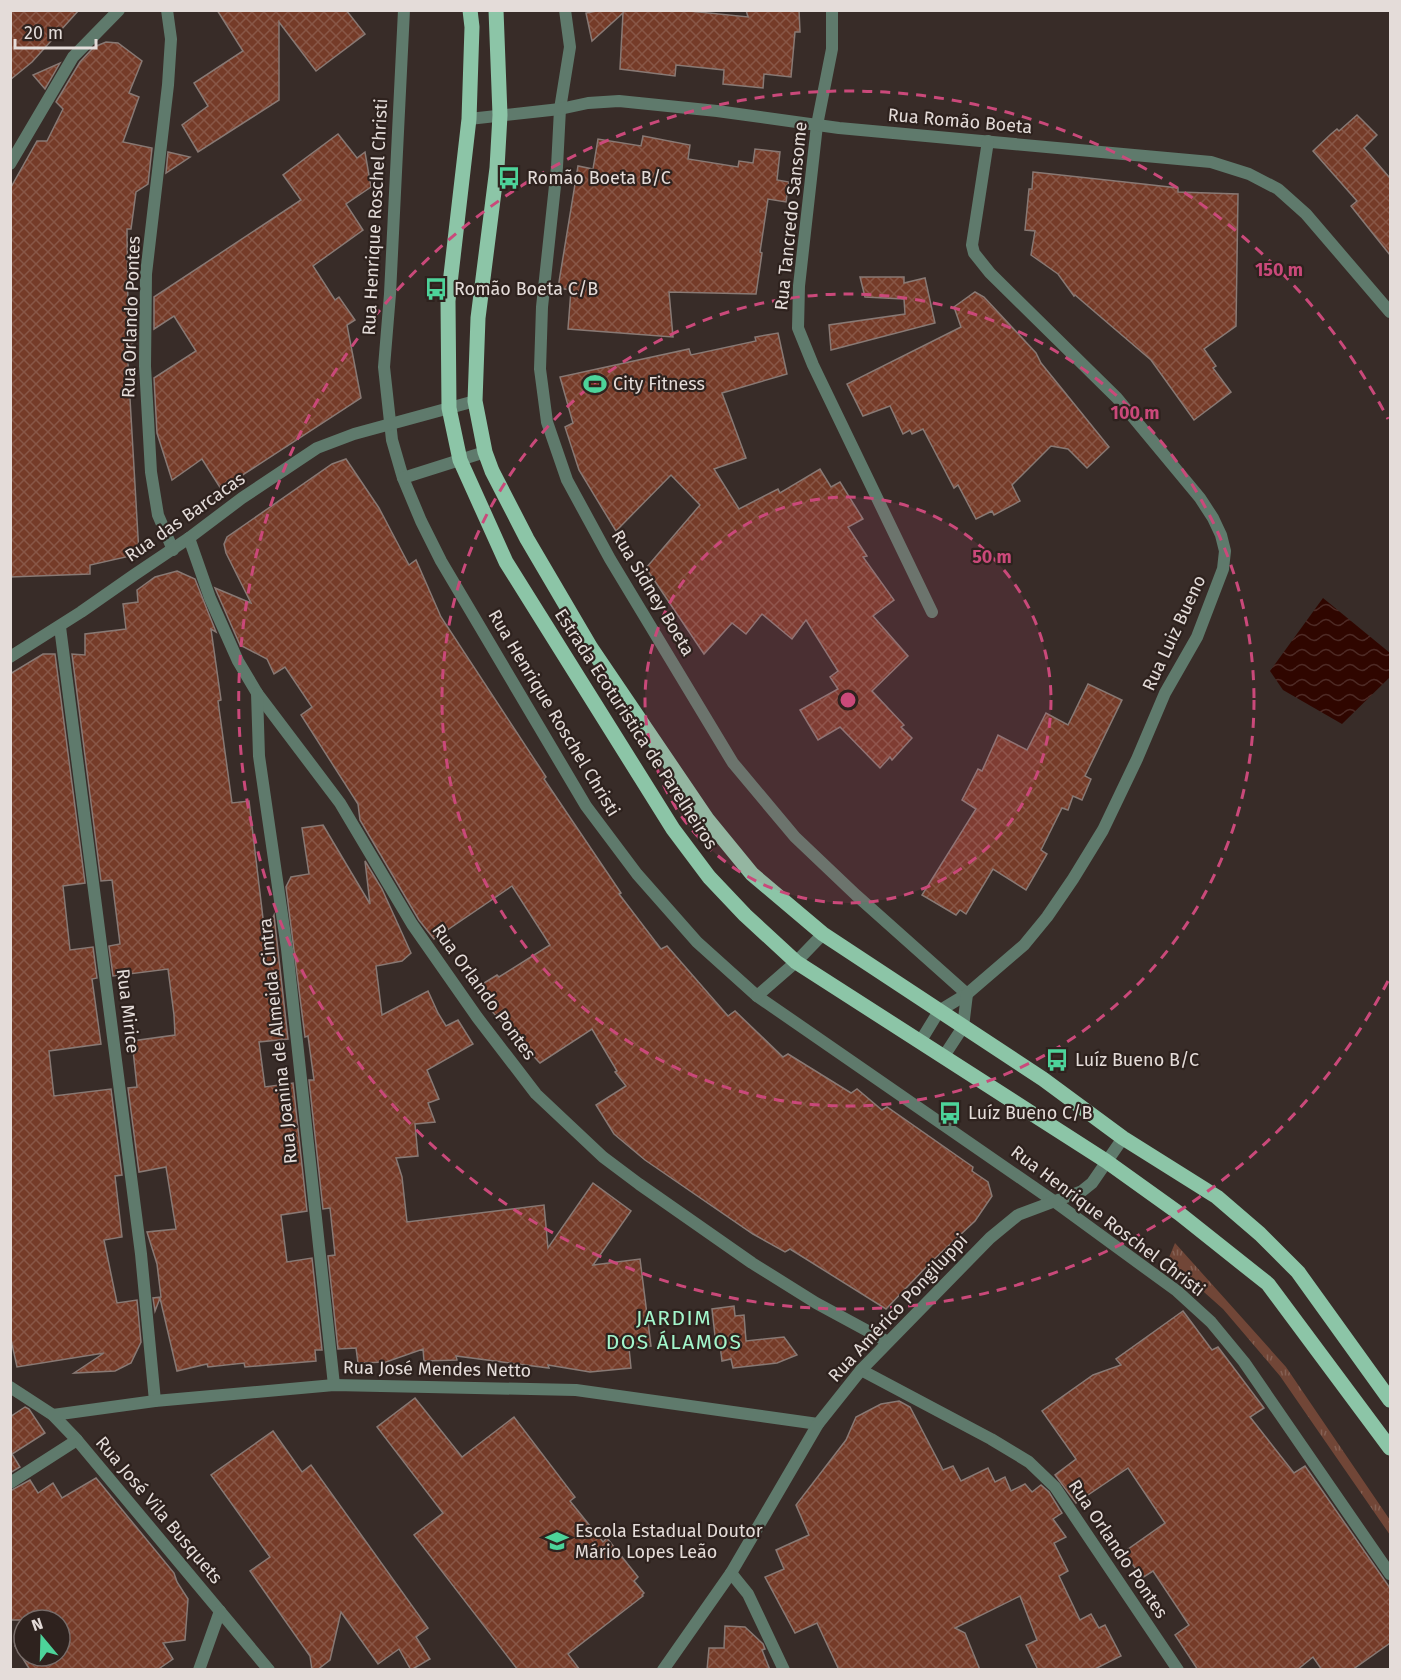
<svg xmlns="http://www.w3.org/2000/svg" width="1401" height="1680" font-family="'Fira Sans',sans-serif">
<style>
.grass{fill:url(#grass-tufts)}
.water{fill:url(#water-waves)}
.building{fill:url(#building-cross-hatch);stroke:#887974;stroke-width:1.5}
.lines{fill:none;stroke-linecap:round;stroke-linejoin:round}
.street{stroke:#5f7a6c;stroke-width:12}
.primary{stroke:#8cc5a7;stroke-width:15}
.ring{fill:none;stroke:#ca497a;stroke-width:3;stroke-dasharray:10 8}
.labels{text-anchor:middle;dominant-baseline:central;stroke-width:4.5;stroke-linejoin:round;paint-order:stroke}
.street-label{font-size:18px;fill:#e4dcd9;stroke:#2e221e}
.poi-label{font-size:18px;fill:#e4dcd9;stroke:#2e221e;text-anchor:start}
.quarter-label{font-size:21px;letter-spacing:1.5px;fill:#a3f6cc;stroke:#2e221e}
.centre{fill:#ca497a;stroke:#2e221e;stroke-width:3}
.ring-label{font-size:18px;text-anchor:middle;font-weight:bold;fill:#ca497a;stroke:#2e221e;stroke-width:4.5;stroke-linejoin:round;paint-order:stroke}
</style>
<defs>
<pattern id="grass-tufts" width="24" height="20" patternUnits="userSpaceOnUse" patternTransform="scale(1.5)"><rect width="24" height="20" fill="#714637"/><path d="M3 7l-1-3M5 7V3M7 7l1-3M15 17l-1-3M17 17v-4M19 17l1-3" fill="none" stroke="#856053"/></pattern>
<pattern id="water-waves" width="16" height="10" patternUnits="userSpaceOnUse" patternTransform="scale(1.5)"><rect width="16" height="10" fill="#2f0600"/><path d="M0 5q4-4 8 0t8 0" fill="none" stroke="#4d2a25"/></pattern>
<pattern id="building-cross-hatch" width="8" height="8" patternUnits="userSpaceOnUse" patternTransform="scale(1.5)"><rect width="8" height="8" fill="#753b28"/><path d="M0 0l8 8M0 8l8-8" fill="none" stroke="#885747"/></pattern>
</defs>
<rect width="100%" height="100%" fill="#382c28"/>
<path class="grass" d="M1175,1243l111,124 104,153v15l-110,-159 -57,-67 -55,-49z"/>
<path class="water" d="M1323,598l67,55v24l-48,47 -59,-34 -13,-19z"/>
<g class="building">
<path d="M10,10h69l-47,52 -22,18z"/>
<path d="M217,10h129l19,24 -49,37 -37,-49v78l-81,52 -16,-27 26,-19 -14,-23 49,-32z"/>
<path d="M602,10h77l69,7 -2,-7h53l1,22h-5l-4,45 -27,-3 -1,14 -40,-4 1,-14 -48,-5 -1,11 -55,-7 3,-56 -31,28 -6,-28z"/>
<path d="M106,42l12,1 24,18 -13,32 10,4 -16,45 29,6 -4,36 -12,8 -5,37h-4l1,85 9,-6v32l-10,7 12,207 -49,11v9l-80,3v-388l27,-48h10l16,-32 -7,-7 24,-40 14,-15z"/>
<path d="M60,63l-15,26 -12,-14z"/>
<path d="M1357,115l20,20 -13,13 26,30v77l-39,-49 6,-5 -44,-50 18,-17 6,-5 2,2z"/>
<path d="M338,134l19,24 8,-6 6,35 -25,17 17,26 -50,36 22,34 4,-3 16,23 -8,5 14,73 -140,91 -19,-30 -30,21 -15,-47 -3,-55 42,-27 -22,-35 -20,13v-32l147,-97 -18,-25z"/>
<path d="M643,136l47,9 -2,14 50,8 1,-6 14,2 2,-14 25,3 -3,28 12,2 -3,20 -18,-3 -8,53 2,1 -6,41 -87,-2 4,45 -105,-8 3,-39 -13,-2 20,-122 15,3 5,-30 43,7z"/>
<path d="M168,152l22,5 -24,16z"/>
<path d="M1033,172l110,12 35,4v4l60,2 -2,132 -32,23 12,17 -3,2 18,24 -37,28 -43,-60 -76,-65 -1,1 -16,-22 -27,-19 4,-24 -10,-1 4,-41h3z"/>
<path d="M860,277h44v6l21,-5 10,45 -104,27 -2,-25 76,-11 -1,-15 -39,-2z"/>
<path d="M975,292l9,5 52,56 5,10 68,84 -22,21 -19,-19 -17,-3 -39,39 8,16 -26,14 -2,-4 -16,8 -18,-34 -4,3 -31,-59 -11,5 -2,-4 -7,4 -13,-28 -27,10 -16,-32 114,-57 -7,-20z"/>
<path d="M778,333l9,41 -65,19 24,65 -32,11 25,40 39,-20 2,4 40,-24 11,18 9,-5 23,37 -15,8 19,29 -4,1 31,43 -21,16 35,40 -36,35 32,34 -3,2 11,11 -20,22 -2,-3 -10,11 -40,-41 -22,13 -18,-30 38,-21 -8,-12 8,-6 -32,-51 -14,19 -30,-25 -16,20 -14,-11 -28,31 -58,-86 54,-63 -29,-30 -55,56 -37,-61 -14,-43 8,-4 -13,-46 129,-28 2,6 65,-14 -1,-4z"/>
<path d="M346,459l33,49 30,57 7,-5 25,57 105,160 -2,2 77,114 -2,1 42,55 6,-3 61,70 7,-5 48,46 5,-3 63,39 6,-4 25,21 5,-3 86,60 -1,4 16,11 4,14 -17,25 -45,42 -44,46 -96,-60 -5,3 -32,-18 -108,-74 -31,-26 -18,-29 30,-19 -11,-14 2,-1 -25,-42 -52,34 -2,-2 -51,-55 3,-1 -14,-17 21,-13 2,2 51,-32 -38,-59 -78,53 -15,-19 -59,-100 -2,-16 -57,-89 11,-8 -27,-40 -11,7 -7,-15 -27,-14 -25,-57 36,15 -25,-50 -2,-9 3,-7 105,-73z"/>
<path d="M177,571l18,8 21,53 -5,-3 10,71 -3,1 14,102 17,-2 16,134 9,-20 14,124 -29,3 6,45 28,-4 14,128 -26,4 6,47 25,-4 10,92h-7l1,11 -71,6 -1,-4 -36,4 -1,-3 -30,7 -17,-73 -5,13 -2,-13 8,-1 -4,-33 -10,-32 29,-3 -10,-62 -27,5 -11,-84 9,-1 -5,-46 43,-6 -1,-20 -6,-46 -55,7 -4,-30 11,-2 -8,-64 -11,1 -29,-227 13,1v-21l41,-5 -3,-25 15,-2 -1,-12 18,-13z"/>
<path d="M43,654h12l30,229 -22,3 7,64 23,-3 4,31 -5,1 9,65 -52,7 5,45 57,-7 11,86 -7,1 7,61 -18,3 13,63 20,-3 4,42 -10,21 -16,8 -41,2 30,-20 -87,14 -7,-32v-661z"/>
<path d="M1088,684l34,16 -37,76 6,3 -9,21 -9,-4 -5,14 -6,-2 -21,42 6,4 -21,36 -33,-21 -27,45 -6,-4 -4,5 -34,-20 54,-86 -14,-9 16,-31 4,2 16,-36 29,15 19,-37 22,12z"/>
<path d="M323,825l47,79 -5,-43 17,28 29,64 -9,8 -26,5 6,49 46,-24 10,22 8,13 12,-6 15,24 -46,26 12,29 -11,4 7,19 -20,2 3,32 -22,2 6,19 5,45 137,-17 4,43 45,-65 38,28 -38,54 47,-6 11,87 -22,2 2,20 -41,4 -42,-7 1,3 -93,-12 1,4 -33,1 -1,-12 -37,13 -28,1 -2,-15 -18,1 -10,-93 7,-1 -5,-47 -7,1 -14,-129h5l-6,-44 -3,1 -19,-150 5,-10 18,-3 -7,-46z"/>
<path d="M734,1306l1,10 9,-1 2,26 38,-4 13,18 -20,8 -44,5 -2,-9 -9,2 -2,-16h-4l-4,-36z"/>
<path d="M1183,1311l29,39 6,-3 46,61 -14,9 44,56 11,-7 85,122v55l-38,27h-30l-9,-13 -16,13h-99l-23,-35 14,-10 -36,-54 -11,7 -18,-26 41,-29 -37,-55 -52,35 -21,-28 21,-16 -34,-48 51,-36 28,-10 -5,-6z"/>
<path d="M415,1398l47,59 52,-40 61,80 -5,4 33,41 4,-4 31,39 -4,4 10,12 -2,2 1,1 -75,58 12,16h-62l-104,-135 29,-22 -66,-86z"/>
<path d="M899,1401l11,6 33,63 10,-4 8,15 27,-13 7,14 10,-5 6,14 14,-7 7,8 9,-7 8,7 13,21 -9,6 13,18 -12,6 14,28 -9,5 21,44 11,-6 8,14 6,-3 16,31 -28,14h-55l-12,-25 11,-5 -17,-44 -65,32 10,5 15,37h-141l-22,-47 -22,10 -30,-56 19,-8 -8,-19 33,-15 -13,-30 50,-65 10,-23 25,-13z"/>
<path d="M25,1407l4,2 16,24 -33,21 8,13 -10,6v-56z"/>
<path d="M273,1431l29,41 9,-7 117,163 -12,9 14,22 -19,11 -12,-21 -21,15 -37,-52 -11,48 -13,10h-5l-2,-14 -60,-85 20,-14 -59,-82z"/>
<path d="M96,1478l78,95 3,9 11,17 -3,41 -22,3 10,16 -16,11h-127l-15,-24 9,-6v16h36v-36h-50v-129l20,-11 8,13 15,-10 9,15z"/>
<path d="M725,1626l20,1 18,17 2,5 -3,1 8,20h-63l2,-22h15z"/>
</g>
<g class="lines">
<g class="street">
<path d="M167,10l4,29 -3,46 -22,189 -1,92 6,106 7,43 15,35"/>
<path d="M404,10l-14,284 -6,73 8,73 11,38 18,43 20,40 145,245 51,68 60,68 60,54 298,206 122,89 34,31 33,40 146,212"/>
<path d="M565,10l5,37 -10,62 -3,58 -15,140 -2,62 7,53 20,58 43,79 123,204 62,74 61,58 111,99"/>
<path d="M832,10v39l-15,76 -18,161 -1,42 15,37 119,247"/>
<path d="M469,119l91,-10 28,-6 31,-2 98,10 122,17 372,34 38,12 29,15 28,25 84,98"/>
<path d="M10,164l63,-107 46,-47"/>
<path d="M403,478l82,-26"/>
<path d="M189,538l21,60 28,63 19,32 83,110 72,121 65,93 59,77 67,63 36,27 113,79 64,40 72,39"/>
<path d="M60,627l81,627 14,147"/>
<path d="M10,657l71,-45 53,-37 55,-37 53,-40 75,-50 37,-14 121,-33"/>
<path d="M257,693l2,63 28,193 47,436"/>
<path d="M757,996l39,-34 27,-28"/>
<path d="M920,1042l19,-31 28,-17 57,-49 23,-28 26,-38 30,-49 34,-71 28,-66 32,-56 26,-68 2,-18 -4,-16 -8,-17 -13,-20 -83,-100 -127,-125 -16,-20 -2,-8 16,-104"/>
<path d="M944,1056l19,-29 4,-33"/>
<path d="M861,1370l130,69 38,23 26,25 123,183"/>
<path d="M10,1387l43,28 24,25 192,230"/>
<path d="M53,1415l102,-14 179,-16 242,5 242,34"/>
<path d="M10,1483l67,-43"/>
<path d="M731,1573l17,21 36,76"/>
<path d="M199,1670l21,-59"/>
<path d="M663,1670l68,-97 87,-149 43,-54 129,-132 28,-23 64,-24 10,-8 31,-45"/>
</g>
<g class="primary">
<path d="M470,10l2,17 -3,92 -21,182 1,107 11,52 46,102 167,267 36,48 36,38 51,47 310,199 74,53 88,70 122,164"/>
<path d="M496,10l4,105 -3,53 -19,150 -3,83 10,51 7,19 35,68 64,109 116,171 45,55 71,60 220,145 80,59 94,59 43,37 38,38 92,128"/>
</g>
</g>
<circle cx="848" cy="700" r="203" fill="#ca497a" fill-opacity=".12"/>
<g class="ring">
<circle cx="848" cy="700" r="203"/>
<circle cx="848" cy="700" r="406"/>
<path d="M1388 981A609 609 0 1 1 1388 419"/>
</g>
<defs>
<g id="bus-bare" transform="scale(1.8)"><path d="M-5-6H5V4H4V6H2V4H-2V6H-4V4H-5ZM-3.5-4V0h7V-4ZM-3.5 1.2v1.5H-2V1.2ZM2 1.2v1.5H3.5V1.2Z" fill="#4dd39a" stroke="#2e221e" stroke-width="2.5" paint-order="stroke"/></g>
<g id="stadium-bare" transform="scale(1.8)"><path d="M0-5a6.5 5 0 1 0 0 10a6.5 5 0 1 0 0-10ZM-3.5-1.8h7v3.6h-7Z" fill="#4dd39a" stroke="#2e221e" stroke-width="2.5" paint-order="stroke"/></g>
<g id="school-bare" transform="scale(1.8)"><path d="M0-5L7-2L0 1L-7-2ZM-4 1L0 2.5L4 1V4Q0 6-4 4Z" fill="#4dd39a" stroke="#2e221e" stroke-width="2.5" paint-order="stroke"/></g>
</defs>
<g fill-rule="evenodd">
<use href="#bus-bare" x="509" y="178"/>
<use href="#bus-bare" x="436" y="289"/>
<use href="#stadium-bare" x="595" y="384"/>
<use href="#bus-bare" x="1057" y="1060"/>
<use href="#bus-bare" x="950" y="1113"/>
<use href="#school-bare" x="557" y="1541"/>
</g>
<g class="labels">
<g class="street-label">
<text transform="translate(960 121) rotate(5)">Rua Romão Boeta</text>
<text transform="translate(791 216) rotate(-84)">Rua Tancredo Sansome</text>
<text transform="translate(375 217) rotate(-87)">Rua Henrique Roschel Christi</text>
<text transform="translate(131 317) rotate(-88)">Rua Orlando Pontes</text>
<text transform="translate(185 517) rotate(-35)">Rua das Barcacas</text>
<text transform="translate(653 593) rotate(59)">Rua Sidney Boeta</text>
<text transform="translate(1174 633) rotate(-65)">Rua Luiz Bueno</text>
<text transform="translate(554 713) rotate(59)">Rua Henrique Roschel Christi</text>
<text transform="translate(636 729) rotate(57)">Estrada Ecoturistica de Parelheiros</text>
<text transform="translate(484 992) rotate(54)">Rua Orlando Pontes</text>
<text transform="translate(128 1011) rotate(83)">Rua Mirice</text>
<text transform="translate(278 1041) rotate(-96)">Rua Joanina de Almeida Cintra</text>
<text transform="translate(1108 1221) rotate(37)">Rua Henrique Roschel Christi</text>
<text transform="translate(898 1308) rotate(-47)">Rua Américo Pongiluppi</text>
<text transform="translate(437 1369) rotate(1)">Rua José Mendes Netto</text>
<text transform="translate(159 1510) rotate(50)">Rua José Vila Busquets</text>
<text transform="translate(1118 1549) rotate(56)">Rua Orlando Pontes</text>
</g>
<g class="poi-label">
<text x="527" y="178">Romão Boeta B/C</text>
<text x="454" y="289">Romão Boeta C/B</text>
<text x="613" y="384">City Fitness</text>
<text x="1075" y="1060">Luíz Bueno B/C</text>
<text x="968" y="1113">Luíz Bueno C/B</text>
<text x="575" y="1531">Escola Estadual Doutor<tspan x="575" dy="21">Mário Lopes Leão</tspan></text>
</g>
<g class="quarter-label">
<text x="674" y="1318">JARDIM<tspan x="674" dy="24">DOS ÁLAMOS</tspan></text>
</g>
</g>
<circle cx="848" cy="700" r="9" class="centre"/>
<g class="ring-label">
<text x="1279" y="276">150 m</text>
<text x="1135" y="419">100 m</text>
<text x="992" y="563">50 m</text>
</g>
<rect width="1401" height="1680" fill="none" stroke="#e4dcd9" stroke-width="24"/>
<g transform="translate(42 1638) rotate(341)"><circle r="28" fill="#2e221e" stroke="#776c69" stroke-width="1.5"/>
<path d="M0-4.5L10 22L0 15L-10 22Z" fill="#4dd39a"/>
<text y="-9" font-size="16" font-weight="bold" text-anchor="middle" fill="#e4dcd9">N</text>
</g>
<path d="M15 39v9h81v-9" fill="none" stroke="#e4dcd9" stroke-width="3"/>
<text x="24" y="39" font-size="18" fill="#e4dcd9" stroke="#2e221e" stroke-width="4.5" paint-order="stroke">20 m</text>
</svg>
